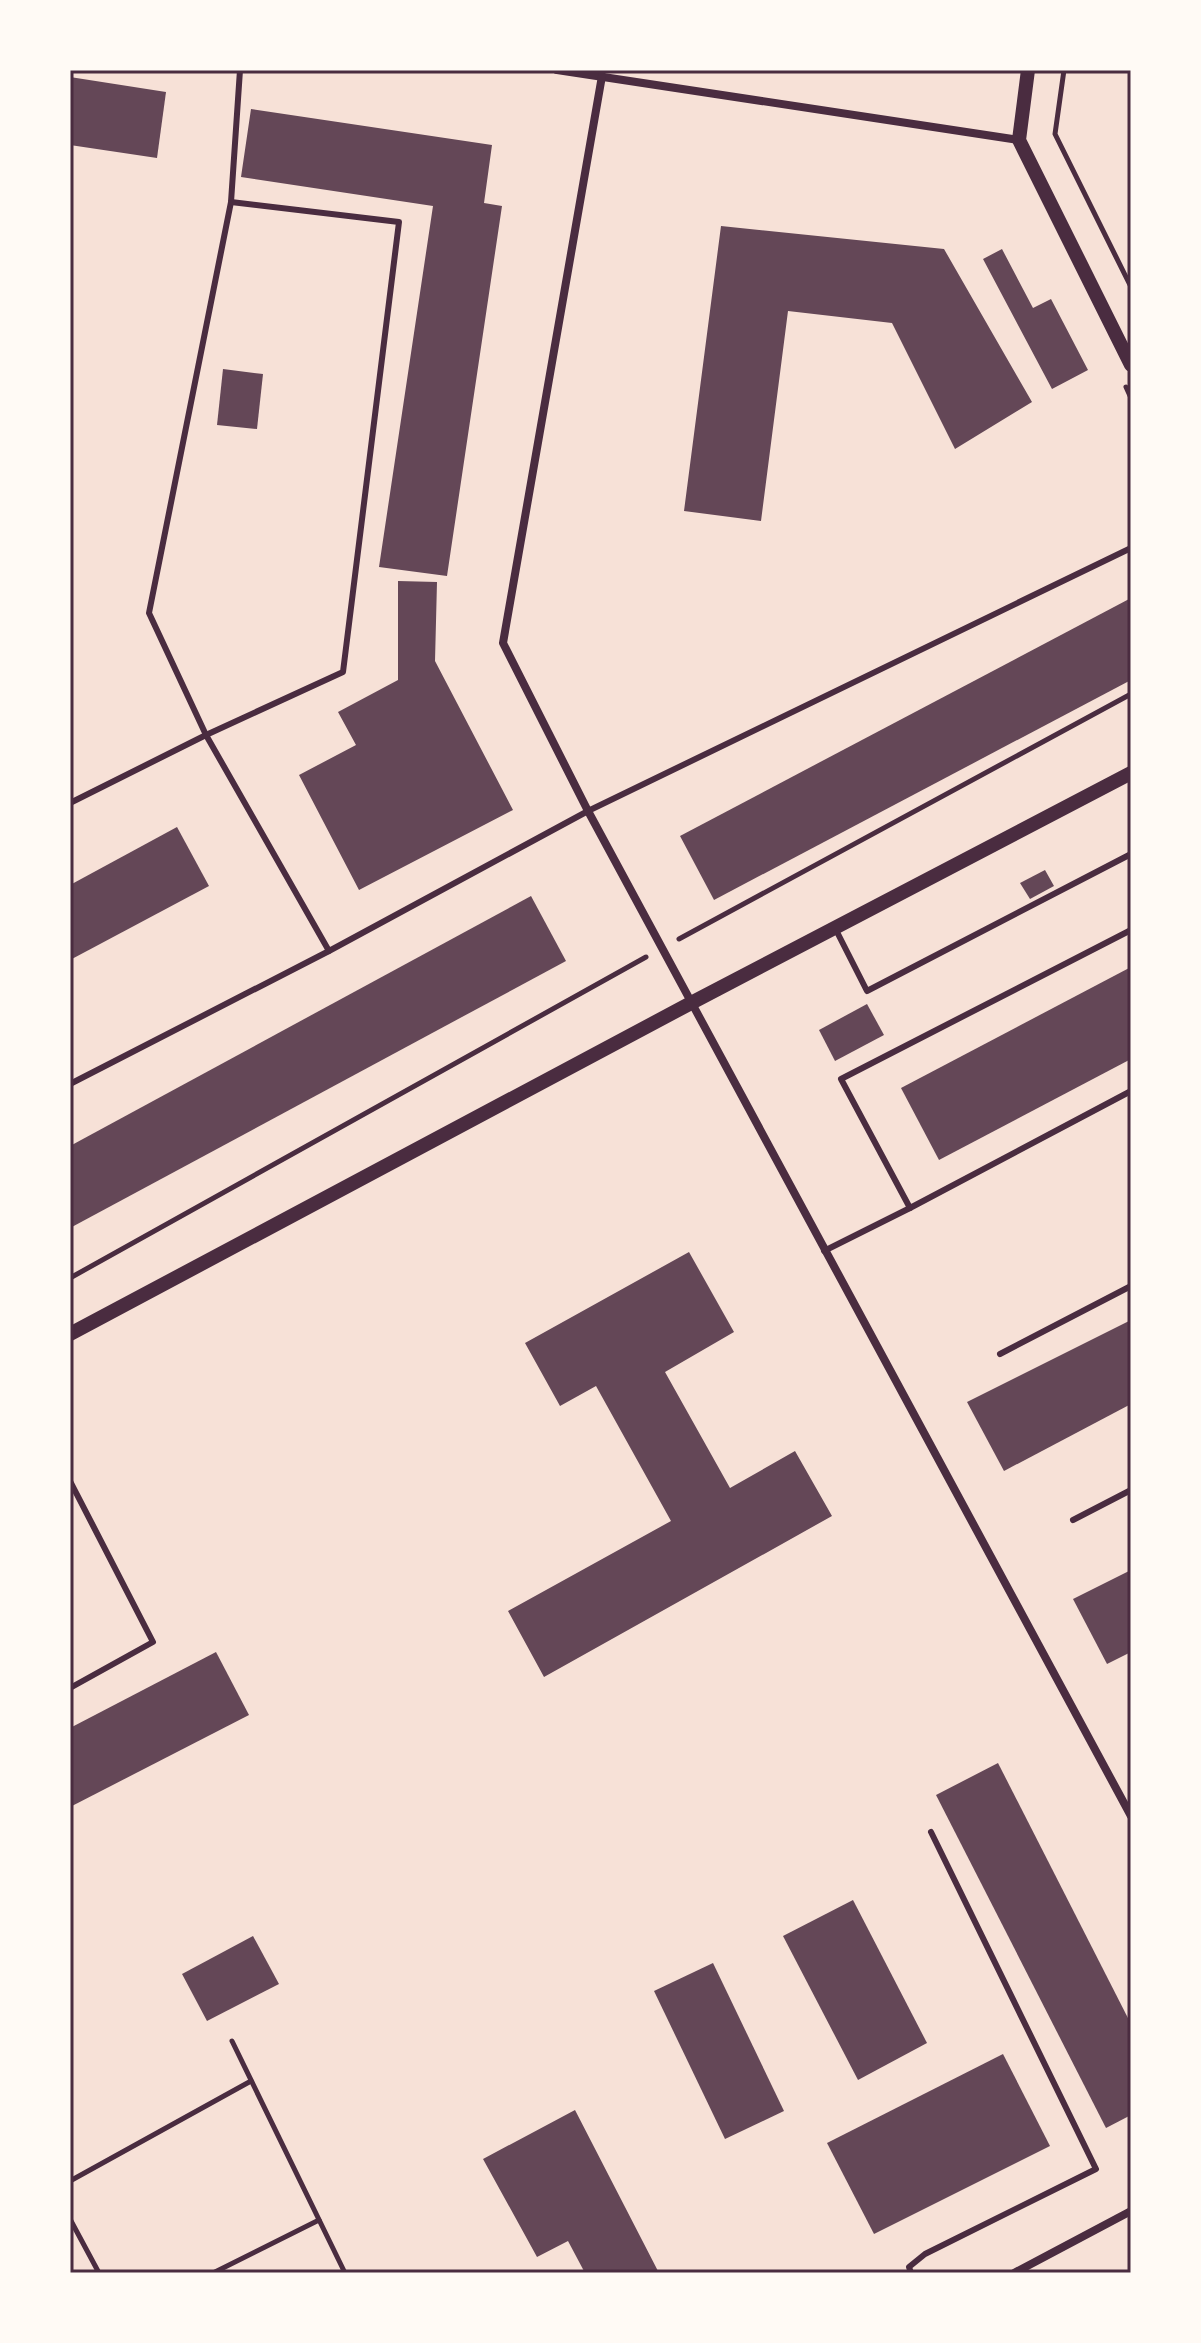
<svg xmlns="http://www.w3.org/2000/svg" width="1201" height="2343" font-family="Commissioner,sans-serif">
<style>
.building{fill:#644757}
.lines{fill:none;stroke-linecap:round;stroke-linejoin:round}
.path{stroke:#4a2c40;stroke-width:5}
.service{stroke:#4a2c40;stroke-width:6}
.minor{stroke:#4a2c40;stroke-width:8}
.tertiary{stroke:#4a2c40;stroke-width:14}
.neatline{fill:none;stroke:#4a2c40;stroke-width:3}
</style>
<rect width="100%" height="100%" fill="#f7e1d7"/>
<g class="building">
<path d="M70,77l96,15 -9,66 -87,-13z"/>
<path d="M251,109l241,36 -8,58 18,3 -55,370 -68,-9 54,-361 -192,-29z"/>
<path d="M721,226l223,23 88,153 -77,47 -63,-126 -104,-12 -27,210 -77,-10z"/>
<path d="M1002,249l31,59 18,-9 37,71 -36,19 -69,-130z"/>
<path d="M223,369l40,5 -6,55 -40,-4z"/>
<path d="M398,581l39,1 -2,79 78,149 -154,80 -60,-115 57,-30 -18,-33 60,-32z"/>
<path d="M1131,598v82l-417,220 -34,-64z"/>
<path d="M177,827l32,59 -139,74v-75z"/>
<path d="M1045,870l9,16 -24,13 -10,-16z"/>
<path d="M531,896l35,65 -496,267v-82z"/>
<path d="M1131,967v92l-192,101 -38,-72z"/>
<path d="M867,1004l17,31 -49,26 -16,-31z"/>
<path d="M689,1252l45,80 -69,40 65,116 65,-37 37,65 -288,161 -36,-66 163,-90 -75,-135 -36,20 -35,-63z"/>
<path d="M1131,1320v84l-127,67 -37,-69z"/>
<path d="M1131,1570v82l-24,12 -34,-65z"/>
<path d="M216,1652l33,63 -179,92v-79z"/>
<path d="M998,1763l133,261v91l-25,13 -170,-333z"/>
<path d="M853,1900l74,143 -69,37 -75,-144z"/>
<path d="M253,1936l26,48 -72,37 -25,-47z"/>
<path d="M713,1963l71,148 -59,28 -71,-148z"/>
<path d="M1003,2054l47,92 -176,88 -47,-91z"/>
<path d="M575,2110l84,163h-74l-17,-32 -31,16 -54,-98z"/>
</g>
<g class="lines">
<g class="path">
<path d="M1064,70l-9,64 76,153"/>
<path d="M1126,387l5,11"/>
<path d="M679,939l452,-245"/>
<path d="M70,1278l576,-321"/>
<path d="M232,2041l113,232"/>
<path d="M70,2181l181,-100"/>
<path d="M70,2219l29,54"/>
<path d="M213,2273l106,-53"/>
</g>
<g class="service">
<path d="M240,70l-9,132 -82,411 57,122 123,216"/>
<path d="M70,803l136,-68 137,-63 56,-450 -168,-20"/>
<path d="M835,928l32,63 264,-137"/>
<path d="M1131,930l-290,149 69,129 221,-117"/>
<path d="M70,1084l259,-133 259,-140 543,-263"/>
<path d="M824,1251l86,-43"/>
<path d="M1000,1354l131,-68"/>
<path d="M70,1481l83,161 -83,46"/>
<path d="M1073,1520l58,-30"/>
<path d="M911,2273l-2,-6 16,-13 171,-85 -165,-337"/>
</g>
<g class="minor">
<path d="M557,70l462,70"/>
<path d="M602,76l-99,567 85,168 543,1005"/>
<path d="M1014,2273l117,-62"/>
</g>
<g class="tertiary">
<path d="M1028,70l-9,70 112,225"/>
<path d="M70,1334l623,-332 438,-229"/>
</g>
</g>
<rect width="1201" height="2343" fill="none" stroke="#fffaf5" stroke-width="144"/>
<rect x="72" y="72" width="1057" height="2199" class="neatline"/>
</svg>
